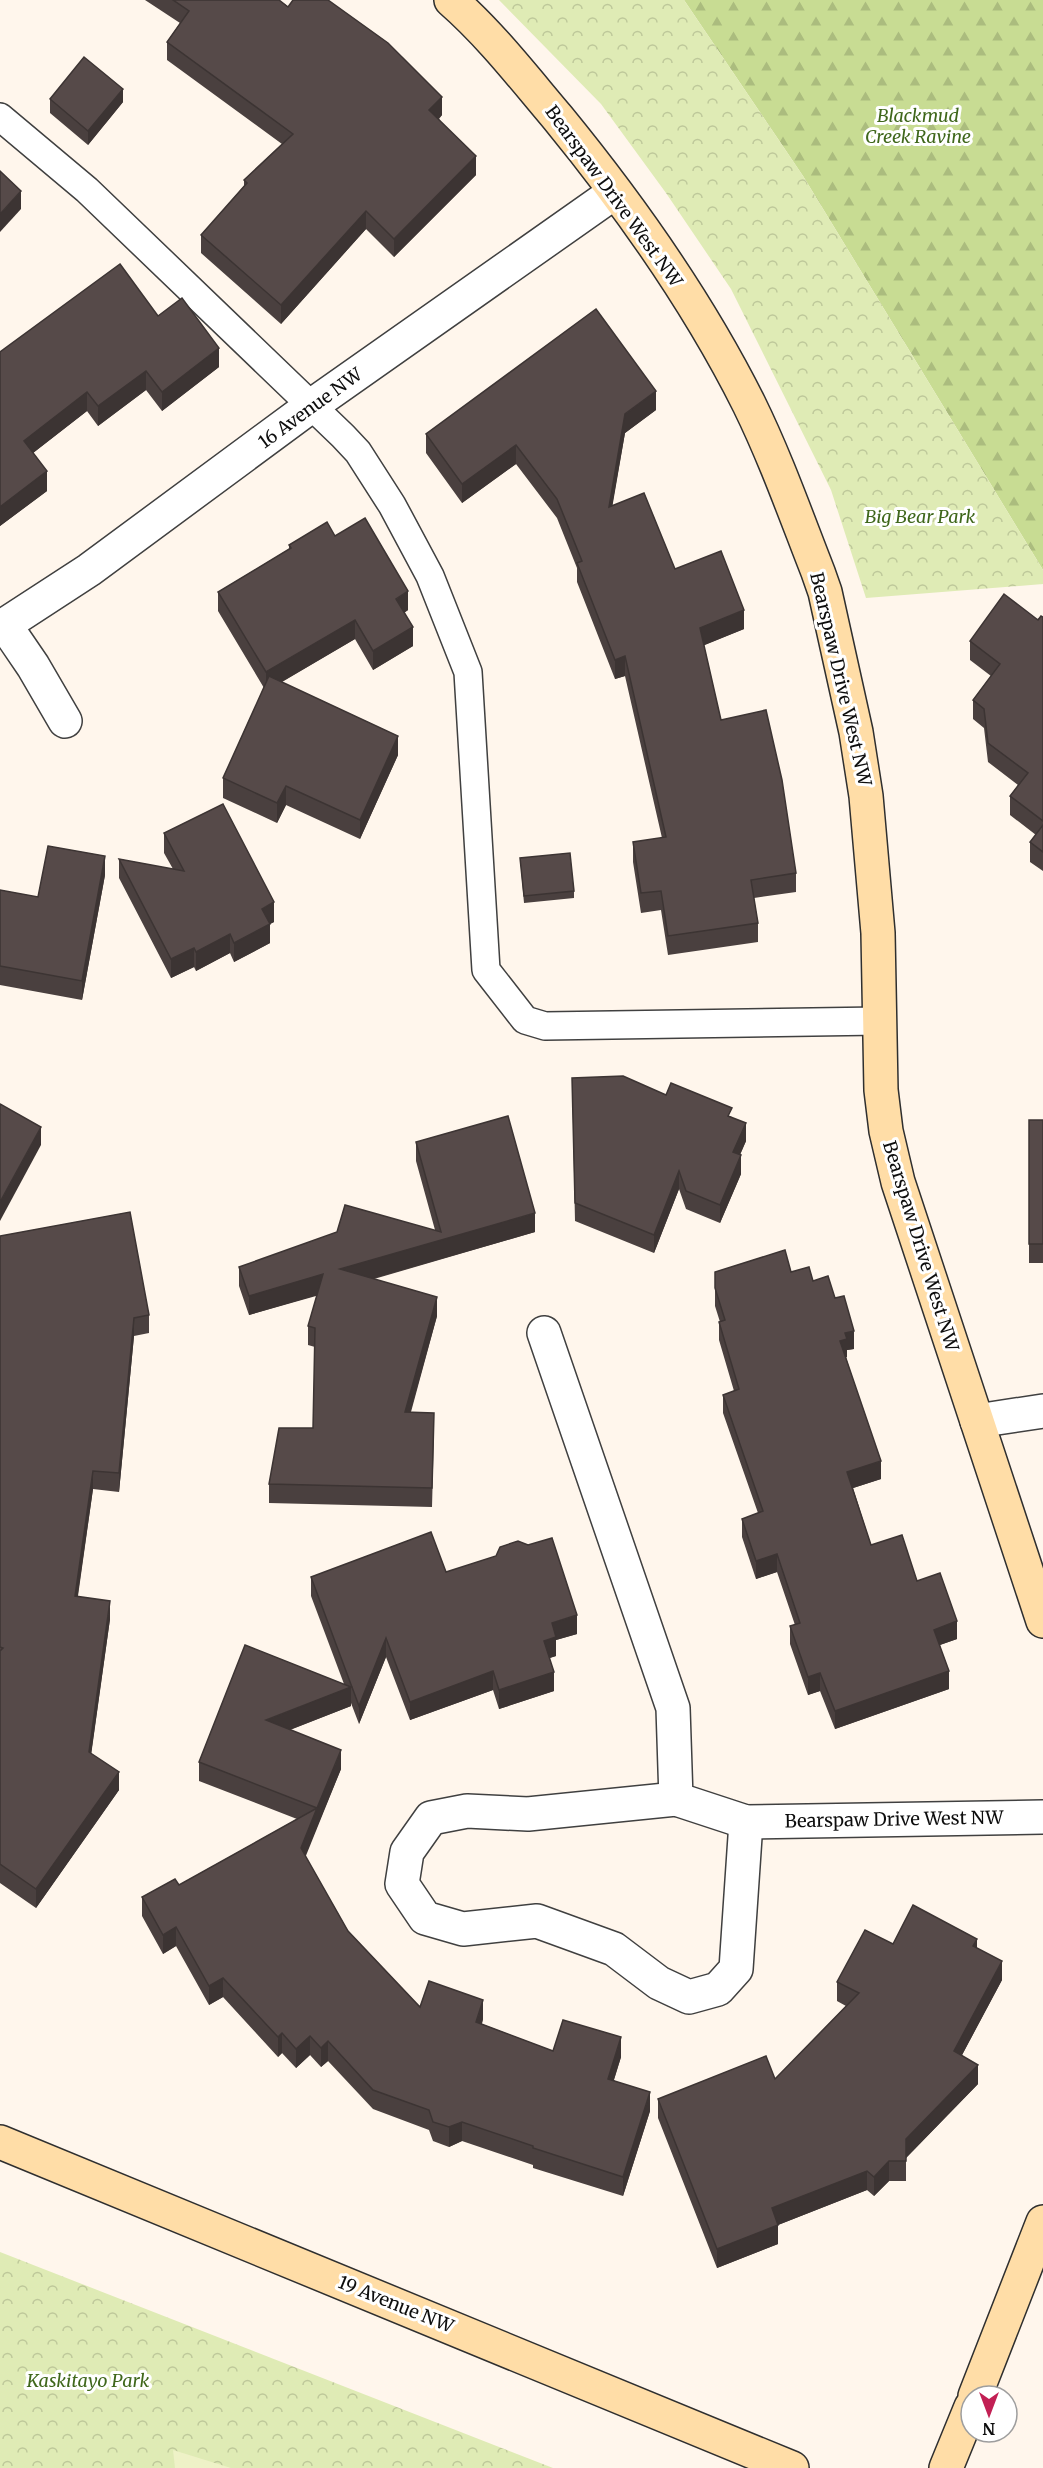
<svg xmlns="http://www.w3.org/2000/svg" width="1043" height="2468" font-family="Merriweather,serif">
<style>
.forest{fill:url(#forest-firs)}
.park{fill:url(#park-crowns)}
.pitch{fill:#eef2c7}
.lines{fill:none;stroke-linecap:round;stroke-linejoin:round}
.lane-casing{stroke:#404040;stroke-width:30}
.street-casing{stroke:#404040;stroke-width:36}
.secondary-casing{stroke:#2f2f2f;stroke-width:36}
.lane{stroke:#fff;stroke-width:27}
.street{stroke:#fff;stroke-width:33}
.secondary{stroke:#ffdda7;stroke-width:33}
.wall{fill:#4a403f}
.shaded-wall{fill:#3c3433}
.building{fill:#564a49;stroke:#3c3433;stroke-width:1.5}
.labels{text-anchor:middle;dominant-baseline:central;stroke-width:6;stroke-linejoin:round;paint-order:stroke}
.park-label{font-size:18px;font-style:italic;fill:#3f671b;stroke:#fff}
.street-label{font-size:18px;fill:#0d0d0d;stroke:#fff}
</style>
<defs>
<pattern id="forest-firs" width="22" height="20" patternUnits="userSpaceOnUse" patternTransform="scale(1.5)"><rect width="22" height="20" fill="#c8dc93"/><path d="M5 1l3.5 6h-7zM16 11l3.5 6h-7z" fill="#abbc7e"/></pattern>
<pattern id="park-crowns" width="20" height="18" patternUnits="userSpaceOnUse" patternTransform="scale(1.5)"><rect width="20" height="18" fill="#dfebb5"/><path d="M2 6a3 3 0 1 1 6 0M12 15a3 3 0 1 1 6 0" fill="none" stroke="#bec89a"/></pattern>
</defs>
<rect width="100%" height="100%" fill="#fff6ec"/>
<path class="forest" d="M684,0h359v570l-240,-394z"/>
<g class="park">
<path d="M499,0h185l119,176 240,394v14l-177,14 -35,-108 -100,-201 -65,-96 -65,-89z"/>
<path d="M0,2252l553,216h-553z"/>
</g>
<path class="pitch" d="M173,2450l58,18h-56z"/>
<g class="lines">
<g class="lane-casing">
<path id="lane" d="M0,117l87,73 256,246 15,16 34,53 38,71 38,96 18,298 39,50 20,6 335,-5"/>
</g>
<g class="street-casing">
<g id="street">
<path d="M5,625l28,41 32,55"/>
<path d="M0,628l89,-58 222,-164 304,-214"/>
<path d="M544,1333l129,375 3,91 70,23 297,-5"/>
<path d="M977,1421l66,-10"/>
<path d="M676,1799l-148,15 -61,-3 -36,7 -24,34 -5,32 23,34 38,11 74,-8 77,28 45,34 30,14 29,-8 18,-20 10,-147"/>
</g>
</g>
<g class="secondary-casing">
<g id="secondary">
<path d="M451,0c40,35 73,78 107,118 72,88 140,184 191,286 27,55 47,112 69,168l7,20 31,140 10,64 12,137 3,157 5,41 12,51 145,439"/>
<path d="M0,2142l792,326"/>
<path d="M975,2396l68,-174"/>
<path d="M946,2468l25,-61"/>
</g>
</g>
<use href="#lane" class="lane"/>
<use href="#street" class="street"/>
<use href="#secondary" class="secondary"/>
</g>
<g class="wall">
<path d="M145,0h134l163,115 -3,4 37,56 -82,82 -28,-28 -85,95 -80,-71v-18l43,-49v-6l38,-36 -115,-84v-18l13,-19z"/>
<path d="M50,99l73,3 -35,43 -38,-32z"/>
<path d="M158,316l61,51 -57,44 -16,-21 -48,36 -11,-15 -54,42 14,38 -47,35v-174z"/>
<path d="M656,410l-31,23 -13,73 63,63 69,60 -40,16 17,75 75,153v19l-42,6 4,25v19l-90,13 -7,-45 -20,3 -8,-51v-20l29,-4 -37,-162 -10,3 -38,-97v-14l-20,-50 -41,-54 -54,39 -36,-50v-19z"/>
<path d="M335,536l73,74 -4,3 9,33 -40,24 -18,-31 -73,43 116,73 -38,84 -74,-34 -9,18 -54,-25v-20l41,-90 -46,-77v-19l71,-43v-4z"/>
<path d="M1043,617v254l-13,-9v-20l6,-7 -26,-20v-19l8,-11 -30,-23 -4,-34 -11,-9v-19l18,-24 -21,-16v-19z"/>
<path d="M164,833l110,89 -4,2v19l-36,19 -4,-9 -34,18 -2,-4 -23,11 -52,-100v-19l54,10 -9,-16z"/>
<path d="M520,858l54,33v7l-50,5z"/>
<path d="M105,875l-23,125 -82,-15v-95l38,7z"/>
<path d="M572,1078l94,17 66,22 14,24 -6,14 1,19 -21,49 -34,-14 -7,-20 -25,64 -79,-32z"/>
<rect x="1029" y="1120" width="14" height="143"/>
<path d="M416,1142l119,90 -161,47 63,37 -26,96 23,20 -2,75 -163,-4v-19l44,-56 2,-81 -7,-2v-19l9,-31 -68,20 -10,-29v-19l196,-37 -19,-69z"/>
<path d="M0,1236l149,79v18l-15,3 -15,156 -26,-3 -15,107 32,23 -19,135 28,36 -83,118 -36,-25z"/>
<path d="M715,1272h76l22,9 22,17 19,51 -7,1v7h-1l35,122 -28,9 18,57 46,36 40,58 -17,6 9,44 -114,40 -15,-38 -12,4 -18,-51v-18l5,-1 -18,-53 -21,7 -14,-42v-18l16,-6 -35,-100v-18l11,-4 -15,-51v-18h1l-5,-16z"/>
<path d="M446,1572l131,62 -21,6v16l-7,2 5,33 -55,18 -6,-19 -83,30 -24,-63 -27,67 -8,-21v3l-61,24 51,39 -36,87 43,75 72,76 63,12 -1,5 71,27 68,6 -7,23 36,31 -27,85 -90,-28v-3l-71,-24 -13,6 -16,-6 -4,-11 -56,-21 -45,-48 -7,6 -11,-12 -14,13 -14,-15 -4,4 -55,-60 -14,8 -33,-59 -13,8 -21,-38v-19l37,-12 118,-66 -98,-38v-19l145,-78 -33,-88v-19z"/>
<path d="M893,1944l84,4 25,32 -40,75 16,29 -72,74v23h-17l-15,15 -7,-6 -89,35v19l-61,24 -59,-150v-19l117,-20 71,-73 -9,-5v-19z"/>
</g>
<g class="shaded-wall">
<path d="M123,89v13l-35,43v-14z"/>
<path d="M442,97v18l-13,13v-18z"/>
<path d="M476,156v19l-82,82v-18z"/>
<path d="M21,191v18l-21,23v-18z"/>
<path d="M366,211v18l-85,95v-19z"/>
<path d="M219,348v19l-57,44v-19z"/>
<path d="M146,371v19l-48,36v-20z"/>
<path d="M656,391v19l-31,23 -16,93v-19l16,-93z"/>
<path d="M87,392v19l-63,49v-19z"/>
<path d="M516,445v19l-54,39v-19z"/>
<path d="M47,471v20l-47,35v-19z"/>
<path d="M408,591v19l-12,8v-19z"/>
<path d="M744,610v19l-44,18v-19z"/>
<path d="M355,620v19l-89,52v-19z"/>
<path d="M413,627v19l-40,24v-19z"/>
<path d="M625,656v20l-10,3v-19z"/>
<path d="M398,736v19l-38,84v-19z"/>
<path d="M286,786v19l-9,18v-20z"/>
<path d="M105,856v19l-23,125v-19z"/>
<path d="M274,902v20l-12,6v-19z"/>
<path d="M270,924v19l-36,19v-19z"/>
<path d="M230,934v19l-34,18v-19z"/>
<path d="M194,948v19l-23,11v-19z"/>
<path d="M746,1123v18l-13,29v-18z"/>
<path d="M41,1127v18l-41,76v-19z"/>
<path d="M741,1155v19l-21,49v-18z"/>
<path d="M679,1171v18l-25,64v-18z"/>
<path d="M535,1213v19l-195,56v-19z"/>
<path d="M323,1274v20l-74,21v-19z"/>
<path d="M437,1297v19l-32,115v-19z"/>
<path d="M134,1318v18l-15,156v-19z"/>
<path d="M854,1331v18l-7,1v7l-7,2v-18l5,-8z"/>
<path d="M881,1461v18l-34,11v-18z"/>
<path d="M93,1471v18l-18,125v-18z"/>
<path d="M777,1554v18l-21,7v-18z"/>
<path d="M110,1601v18l-21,151v-18z"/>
<path d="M577,1615v19l-21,6v16l-12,4v-19l8,-18z"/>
<path d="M957,1621v18l-23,8v-17z"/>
<path d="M386,1638v19l-27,67v-18z"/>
<path d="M493,1671v19l-83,30v-18z"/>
<path d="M949,1671v18l-114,40v-18z"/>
<path d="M554,1672v19l-55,18v-19z"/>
<path d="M820,1673v18l-12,4v-18z"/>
<path d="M351,1687v19l-85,33v-19z"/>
<path d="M341,1750v19l-40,99v-20z"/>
<path d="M119,1772v18l-83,118v-19z"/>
<path d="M176,1927v19l-13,8v-19z"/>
<path d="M977,1939v20l-4,-13z"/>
<path d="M1002,1961v19l-48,90v-19z"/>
<path d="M223,1978v19l-14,8v-19z"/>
<path d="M483,2000v19l-7,22v-19z"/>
<path d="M282,2033v20l-4,4v-20z"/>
<path d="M310,2036v19l-14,13v-19z"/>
<path d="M621,2037v20l-13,41v-19z"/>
<path d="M328,2041v20l-7,6v-19z"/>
<path d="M978,2065v19l-72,74v-19z"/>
<path d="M650,2092v19l-27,85v-19z"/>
<path d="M462,2122v19l-13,6v-20z"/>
<path d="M889,2161v20l-15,15v-19z"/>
<path d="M867,2171v19l-89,35v19l-61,24v-19l55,-41z"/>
</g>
<g class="building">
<path d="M173,0h106l9,7 5,-7h35l60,43 54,54 -13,13 47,46 -82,83 -28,-28 -85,94 -80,-70 46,-52 -3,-3 49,-46 -126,-92 22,-31z"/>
<path d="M84,57l39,32 -35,42 -38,-32z"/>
<path d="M0,171l21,20 -21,23z"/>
<path d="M120,264l38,52 24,-18 37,50 -57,44 -16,-21 -48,35 -11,-14 -63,49 23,30 -47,36v-155z"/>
<path d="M596,309l60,82 -31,23 -16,93 35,-14 31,76 46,-18 23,59 -44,18 21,92 45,-10 16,70 14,93 -45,7 7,43 -90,13 -7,-45 -20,2 -8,-51 33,-5 -41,-181 -10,4 -38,-97 5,-2 -25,-62 -41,-54 -54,39 -36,-50z"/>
<path d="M365,518l43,73 -12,8 17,28 -40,24 -18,-31 -89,52 -48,-80 73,-44 -2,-3 38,-23 8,14z"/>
<path d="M1004,594l34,26 3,-4 2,1v204l-33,-25 18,-23 -40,-30 -4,-34 -11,-9 27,-36 -30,-23z"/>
<path d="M269,676l129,60 -38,84 -74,-34 -9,17 -54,-25z"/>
<path d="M223,804l51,98 -12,7 8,15 -36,19 -4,-9 -34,18 -2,-4 -23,11 -52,-100 65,12 -20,-38z"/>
<path d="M1043,825v27l-13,-10z"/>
<path d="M48,846l57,10 -23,125 -82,-15v-76l38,7z"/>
<path d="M570,853l4,38 -50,5 -4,-38z"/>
<path d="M623,1076l43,19 5,-12 61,25 -4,8 18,7 -13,29 8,3 -21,50 -34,-14 -7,-20 -25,64 -79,-32 -3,-125z"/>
<path d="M0,1104l41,23 -41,75z"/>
<path d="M508,1116l27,97 -195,56 97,28 -32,115 29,1 -2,75 -163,-4 10,-56h34l2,-100 -7,-2 15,-52 -74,22 -10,-29 98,-35 8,-27 96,27 -25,-90z"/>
<rect x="1029" y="1120" width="14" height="124"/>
<path d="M130,1212l19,103 -15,3 -15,155 -26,-2 -18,125 35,5 -21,151 30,20 -83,117 -36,-25v-213l3,-3 -3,-1v-411z"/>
<path d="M785,1250l6,22 18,-5 4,14 15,-5 7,22 9,-2 10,35 -9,2 2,6 -7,2 41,120 -34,11 24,73 31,-10 15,46 23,-8 17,48 -23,9 15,41 -114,40 -15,-38 -12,4 -18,-51 10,-3 -23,-69 -21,7 -14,-42 21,-8 -40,-116 16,-6 -20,-67 6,-2 -10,-32v-16z"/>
<path d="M431,1532l15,40 50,-16 4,-9 18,-6 10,4 24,-7 25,77 -25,8 4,14 -12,4 10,31 -55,18 -6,-19 -83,31 -24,-64 -27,68 -48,-129z"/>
<path d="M245,1645l106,42 -85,33 75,30 -24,58 -118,-46z"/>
<path d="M317,1808l-16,40 47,83 72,76 9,-26 54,19 -7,22 77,29 10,-31 58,17 -13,42 42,13 -27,85 -90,-29v-2l-71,-24 -13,5 -16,-5 -4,-12 -56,-20 -45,-49 -7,7 -11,-12 -14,13 -14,-16 -4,4 -55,-59 -14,8 -33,-59 -13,8 -21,-38 33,-18 4,6z"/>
<path d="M913,1905l64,34 -4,7 29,15 -48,90 24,14 -72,74v22h-17l-15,16 -7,-6 -95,37 6,17 -61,24 -59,-150 108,-43 9,23 84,-86 -22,-11 28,-52 28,14z"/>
</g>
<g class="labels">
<g class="park-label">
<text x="918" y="115">Blackmud<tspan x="918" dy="21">Creek Ravine</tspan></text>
<text x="920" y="516">Big Bear Park</text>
<text x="88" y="2380">Kaskitayo Park</text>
</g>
<g class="street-label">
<text transform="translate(614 196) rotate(54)">Bearspaw Drive West NW</text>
<text transform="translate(310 408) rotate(-36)">16 Avenue NW</text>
<text transform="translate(841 679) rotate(77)">Bearspaw Drive West NW</text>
<text transform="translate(921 1246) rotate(73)">Bearspaw Drive West NW</text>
<text transform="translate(894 1819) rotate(-1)">Bearspaw Drive West NW</text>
<text transform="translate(396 2304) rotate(22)">19 Avenue NW</text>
</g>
</g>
<g transform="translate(989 2414) rotate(180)"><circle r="28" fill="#ffffff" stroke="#9e9e9e" stroke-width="1.5"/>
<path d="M0-4.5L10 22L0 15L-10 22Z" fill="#c22054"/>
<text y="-9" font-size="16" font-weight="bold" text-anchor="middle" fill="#0d0d0d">N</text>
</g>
</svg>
